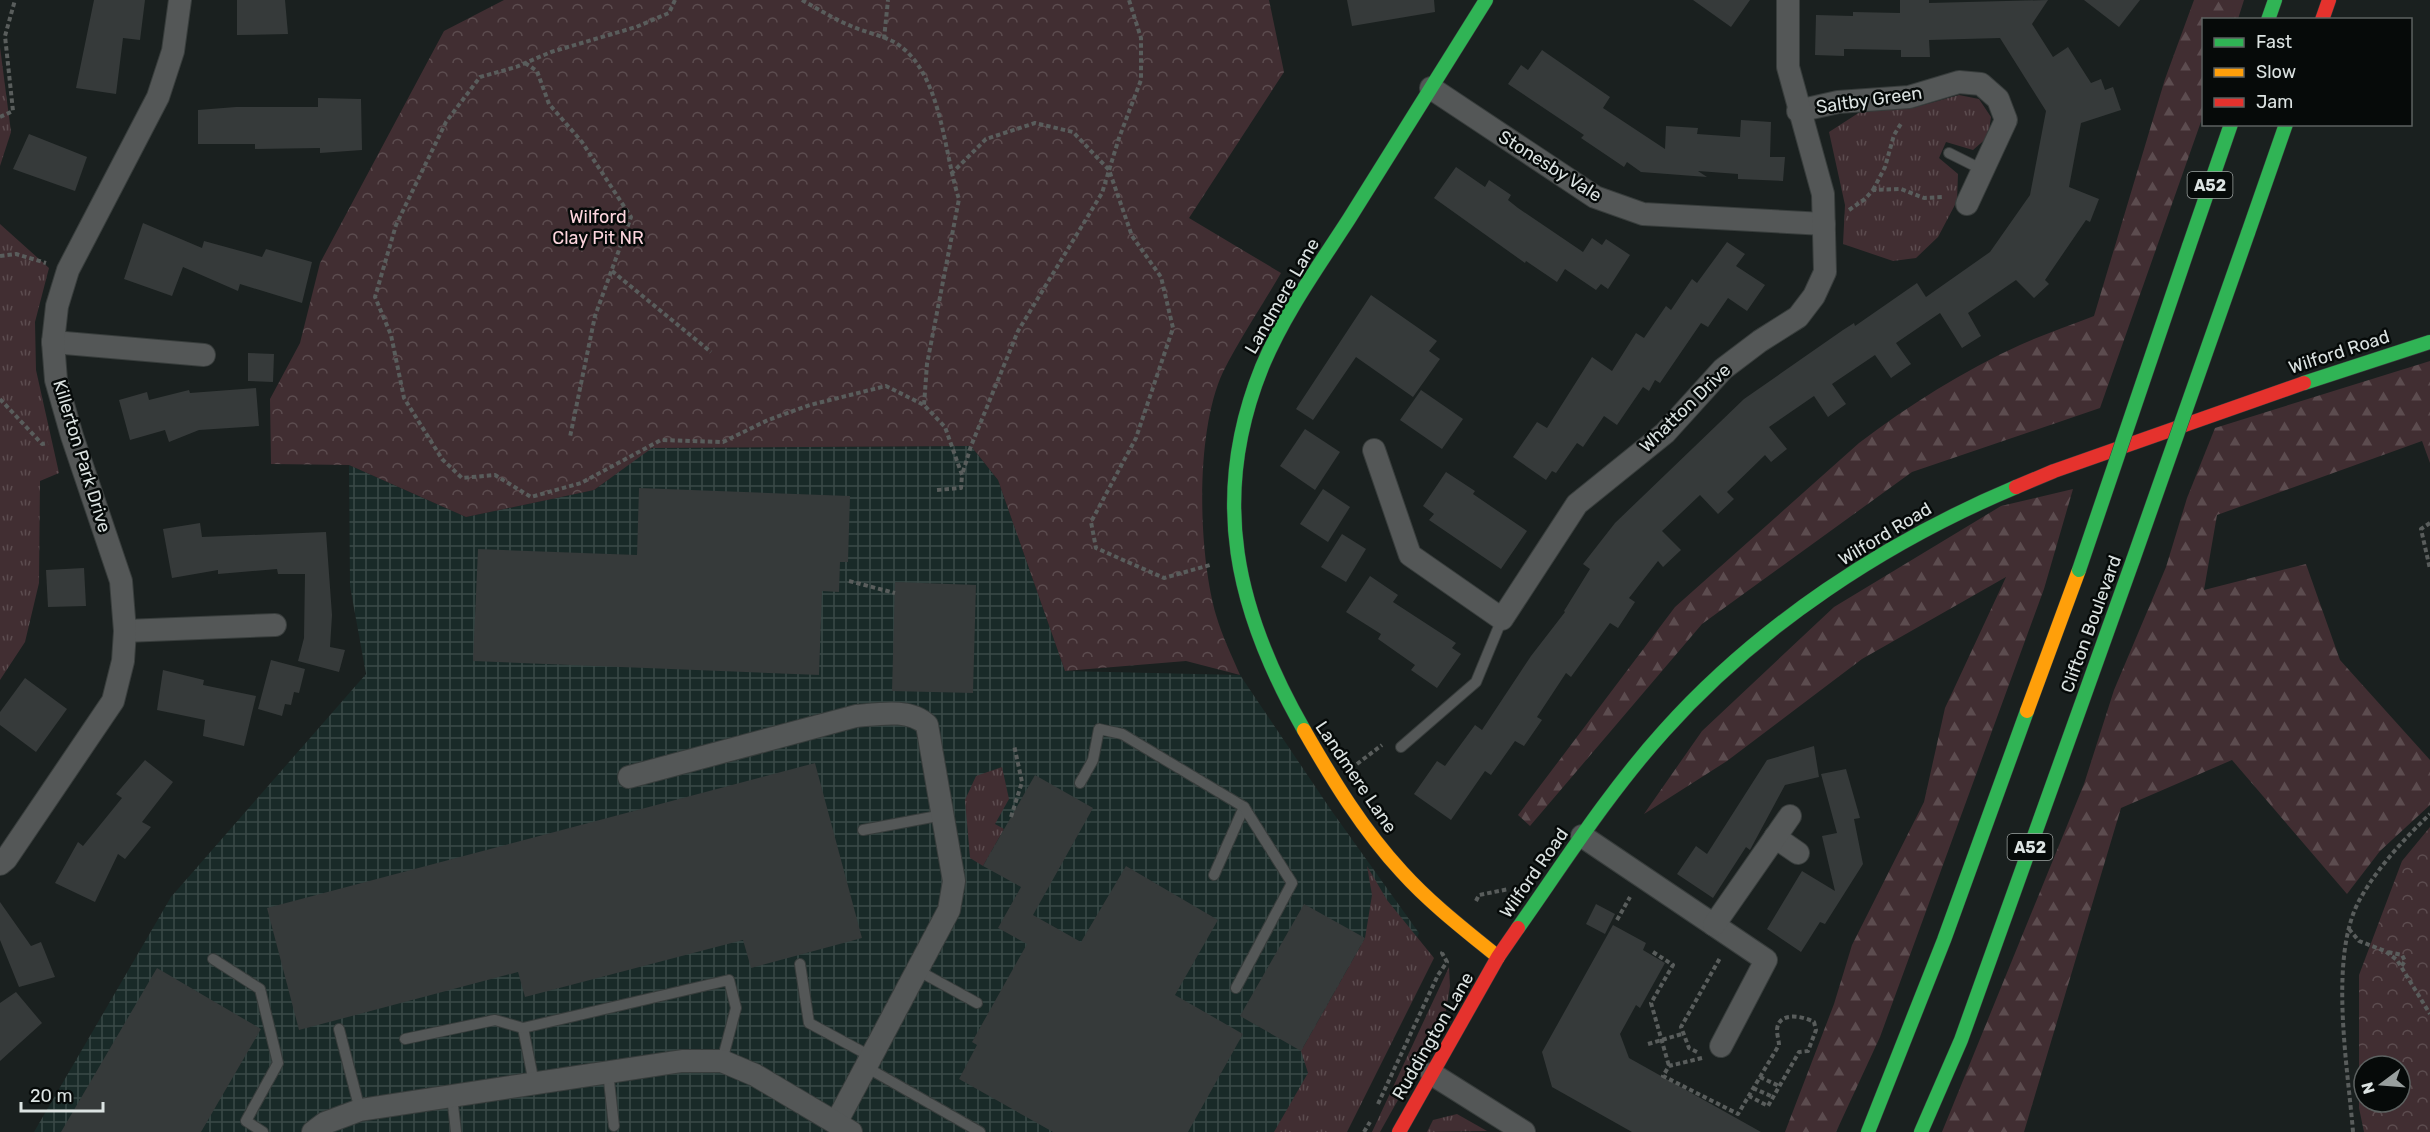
<svg xmlns="http://www.w3.org/2000/svg" width="2430" height="1132" font-family="Rubik,sans-serif">
<style>
.industrial{fill:url(#industrial-grid)}
.grass{fill:url(#grass-tufts)}
.forest{fill:url(#forest-firs)}
.park{fill:url(#park-crowns);fill-rule:evenodd}
.building{fill:#363a3a}
.lines{fill:none;stroke-linecap:round;stroke-linejoin:round}
.lane-casing{stroke:#383d3c;stroke-width:12}
.street-casing{stroke:#383d3c;stroke-width:24}
.fast-casing{stroke:#383d3c;stroke-width:15}
.slow-casing{stroke:#383d3c;stroke-width:15}
.jam-casing{stroke:#383d3c;stroke-width:15}
.path{stroke:#595d5c;stroke-width:4;stroke-dasharray:4.5 3;stroke-linecap:butt}
.lane{stroke:#545757;stroke-width:10}
.street{stroke:#545757;stroke-width:22}
.fast{stroke:#30b455;stroke-width:14}
.slow{stroke:#ff9f0a;stroke-width:14}
.jam{stroke:#e5322d;stroke-width:14}
.fast-bridge-casing{stroke:#383d3c;stroke-width:15;stroke-linecap:butt}
.fast-bridge{stroke:#30b455;stroke-width:14}
.labels{text-anchor:middle;dominant-baseline:central;stroke-width:5;stroke-linejoin:round;paint-order:stroke}
.shield{fill:#060a09;stroke:#9ca2a1;stroke-width:1.5}
.shield-label{font-size:16px;font-weight:bold;fill:#dce3e2}
.street-label{font-size:18px;fill:#dce3e2;stroke:#060a09}
.park-label{font-size:18px;fill:#fcd5dd;stroke:#060a09}
</style>
<defs>
<pattern id="industrial-grid" width="8" height="8" patternUnits="userSpaceOnUse" patternTransform="scale(1.5)"><rect width="8" height="8" fill="#192a28"/><path d="M0 4h8M4 0v8" fill="none" stroke="#3a4947"/></pattern>
<pattern id="grass-tufts" width="24" height="20" patternUnits="userSpaceOnUse" patternTransform="scale(1.5)"><rect width="24" height="20" fill="#412e32"/><path d="M3 7l-1-3M5 7V3M7 7l1-3M15 17l-1-3M17 17v-4M19 17l1-3" fill="none" stroke="#5c4c4f"/></pattern>
<pattern id="forest-firs" width="22" height="20" patternUnits="userSpaceOnUse" patternTransform="scale(1.5)"><rect width="22" height="20" fill="#412e32"/><path d="M5 1l3.5 6h-7zM16 11l3.5 6h-7z" fill="#5c4c4f"/></pattern>
<pattern id="park-crowns" width="20" height="18" patternUnits="userSpaceOnUse" patternTransform="scale(1.5)"><rect width="20" height="18" fill="#412e32"/><path d="M2 6a3 3 0 1 1 6 0M12 15a3 3 0 1 1 6 0" fill="none" stroke="#5c4c4f"/></pattern>
</defs>
<rect width="100%" height="100%" fill="#1a201f"/>
<path class="industrial" d="M971,446l27,34 67,191 175,4 91,135 88,123 -93,199h-1292l137,-235 195,-223 -16,-88 -1,-121 117,52 128,-27 57,-42z"/>
<g class="grass">
<path d="M0,47l11,85 -11,34z"/>
<path d="M1959,95l20,4 12,18 -3,20 -15,13 -27,-8 -7,16 19,16 -1,27 -19,36 -22,21 -23,3 -50,-17 2,-39 -16,-73 31,-20 53,-4z"/>
<path d="M0,224l49,44 -14,54 1,48 23,103 -19,8 -1,102 -14,59 -25,38z"/>
<path d="M1002,767l7,32 -14,25 9,5 -21,37 -13,-8 -5,-58 11,-24z"/>
<path d="M1367,866l20,34 47,58 -87,174h-73l34,-59 -7,-22 64,-113 7,-43z"/>
<path d="M1449,967l1,19 -5,30 -65,116h-8z"/>
<path d="M1457,1114l30,17 -60,1 6,-12z"/>
</g>
<g class="forest">
<path d="M2194,0h50l-6,19 -34,1 -1,96 -103,292 -188,64 -210,152 -172,202 -12,-11 157,-208 184,-164c50,-38 104,-72 161,-98 24,-11 49,-19 74,-29l71,-237z"/>
<path d="M2430,361v102l-8,-22 -205,74 -13,75 102,-26 34,96 90,100v45l-50,46 -33,43 -115,-134 -111,48 -97,324h-82l142,-348 30,-94 52,-123 21,-69 28,-70z"/>
<path d="M2073,489l-29,100 -164,448 -44,95h-51l49,-128 18,-59 72,-143 21,-94 61,-131 -144,82 -135,102 -83,53 58,-83 132,-124 167,-101z"/>
</g>
<g class="park">
<path d="M504,0h765l15,72 -95,146 92,55c-19,33 -41,65 -58,99 -28,60 -25,180 -7,243 6,21 16,41 24,60l-54,-14 -121,10 -67,-191 -27,-34 -319,2 -58,42 -128,27 -117,-52 -78,-1 -1,-65 30,-56 20,-80 124,-232z"/>
<path d="M2430,827v305h-66l-5,-24v-133l43,-114zM2364,1066h36v36h-36z"/>
</g>
<g class="building">
<path d="M94,0h51l-5,40 -17,-2 -7,56 -40,-6z"/>
<path d="M237,0h48l3,34 -51,1z"/>
<path d="M1347,0h87l1,12 -83,14z"/>
<path d="M1693,0h57l-19,27z"/>
<path d="M1900,0h29v3l119,-3 -16,24 21,33 15,-10 23,36 10,-4 4,11 8,-3 8,23 -40,13 -12,64 30,12 -9,23 -4,-2 -41,60 4,4 -15,14 -18,-18 -48,33 13,23 -19,12 -22,-35 -44,30 15,21 -20,14 -16,-23 -43,29 14,20 -18,13 -14,-21 -45,31 18,22 -16,13 -6,-7 -38,37 7,7 -16,15 -18,-19 -38,36 19,19 -18,17 -5,-6 -29,37 6,4 -17,26 -8,-5 -39,54 -5,-4 -29,44 5,3 -18,26 -9,-5 -24,34 -6,-4 -34,49 -37,-26 23,-33 8,5 30,-41 7,5 49,-74 34,-44 -1,-1 26,-42 -7,-5 32,-41 129,-124 99,-69 11,-7 1,3 62,-43 9,14 64,-45 40,-57 16,-84 -46,-73 -71,2 1,17h-29v-7l-57,-1v7l-29,-1 1,-40 37,1v-4l47,1z"/>
<path d="M2084,0h56l-21,27z"/>
<path d="M1542,50l68,47 -7,11 62,41 1,-23 32,2 -1,6 43,3 1,-17 30,2 -1,35h15l-2,24 -45,-2v-5l-40,-3 9,6 -66,-5 -14,-10 -3,5 -43,-29 3,-3 -76,-51 13,-19 7,5z"/>
<path d="M318,98l43,1 1,51 -42,3v-5l-65,1v-5h-57v-34l38,-3h82z"/>
<path d="M29,134l58,23 -12,34 -62,-22z"/>
<path d="M1456,167l29,20 4,-7 22,15 -3,5 10,8 65,44 9,-14 10,7 4,-6 24,16 -22,34 -7,-5 -5,6 -31,-21 -8,13 -31,-21 -1,2 -91,-65z"/>
<path d="M143,223l59,25 2,-7 58,16 4,-8 46,13 -10,41 -62,-19 -2,7 -55,-24 -11,29 -48,-17z"/>
<path d="M1727,242l18,12 -9,12 29,19 -18,26 -19,-13 -20,29 -7,-4 -41,60 -5,-3 -6,11 -6,-4 -26,38 -13,-9 -21,31 -6,-4 -21,30 -4,-2 -6,9 -33,-23 24,-35 10,6 45,-71 20,14 24,-38 8,5 22,-32 5,4 21,-31 5,4z"/>
<path d="M1371,295l66,46 -8,10 11,8 -27,38 -57,-40 -43,63 -17,-11z"/>
<path d="M248,353l26,1 -1,28 -25,-1z"/>
<path d="M256,388l3,38 -60,4 -30,12 -4,-12 -35,10 -11,-40 28,-8 2,8 40,-10 1,3z"/>
<path d="M1421,390l42,29 -21,30 -42,-29z"/>
<path d="M1305,429l35,23 -25,38 -35,-24z"/>
<path d="M1446,472l29,19 -2,3 54,37 -26,38 -72,-49 5,-6 -11,-8z"/>
<path d="M639,488l211,8 -2,66h-8l-1,30 -17,-1 -3,84 -346,-14 5,-112 159,6z"/>
<path d="M1323,489l27,18 -22,35 -28,-18z"/>
<path d="M200,523l2,14 124,-5 6,83 -2,32 15,3 -6,22 -41,-11 6,-23 1,-64h-27l-1,-5 -59,5v-4l-46,8 -9,-49z"/>
<path d="M1342,534l24,15 -20,33 -25,-15z"/>
<path d="M84,568l2,38 -38,1 -2,-37z"/>
<path d="M1370,576l28,19 -5,7 63,41 -4,5 9,6 -24,34 -26,-18 4,-5 -37,-26 3,-5 -35,-22z"/>
<path d="M895,582l81,3 -3,108 -81,-2z"/>
<path d="M271,660l34,9 -6,24 -5,-1 -3,13 -6,-1 -3,12 -24,-7z"/>
<path d="M163,670l41,10 -1,5 53,11 -12,50 -41,-10 2,-16 -48,-10z"/>
<path d="M25,678l42,31 -31,43 -36,-27v-13z"/>
<path d="M1814,746l5,31 -34,8 -35,65 -4,-3 -33,51 -36,-24 19,-28 11,8 60,-94z"/>
<path d="M145,760l28,22 -31,40 9,5 -26,32 -7,-5 -23,48 -40,-19 23,-41 5,4 39,-48 -6,-4z"/>
<path d="M815,763l47,175 -111,30 -8,-28 -218,57 -7,-25 -219,58 -32,-122z"/>
<path d="M1846,769l14,49 -6,1 9,45 -38,60 -5,-2 -19,30 -34,-23 35,-58 33,20 -13,-55 15,-3 -16,-59z"/>
<path d="M1035,775l58,33 -60,107 48,27 45,-76 92,54 -43,75 68,39 -55,98h-135l-94,-53 18,-34 -5,-3 55,-98 -29,-16 23,-41 -38,-21z"/>
<path d="M0,902l31,44 10,-4 14,35 -36,10 -19,-47z"/>
<path d="M1304,904l61,34 -64,113 -61,-35z"/>
<path d="M1596,904l19,10 -10,20 -19,-10z"/>
<path d="M1613,925l33,18 -3,7 22,13 -25,45 -4,-3 -16,29 9,24 132,74h-129l-80,-45 -10,-35z"/>
<path d="M157,968l104,61 -60,103h-140z"/>
<path d="M16,992l26,31 -42,38v-58z"/>
</g>
<g class="lines">
<g class="lane-casing">
<g id="lane">
<path d="M1949,153l34,17"/>
<path d="M1401,747l75,-65 26,-63"/>
<path d="M1080,783l13,-23 6,-31 23,5 122,73 -30,68"/>
<path d="M863,830l80,-15"/>
<path d="M213,959l47,30 18,74 -32,58 17,11"/>
<path d="M800,964l9,59 63,34"/>
<path d="M917,970l60,33"/>
<path d="M1236,988l56,-105 -48,-76"/>
<path d="M523,1028l11,55"/>
<path d="M339,1029l21,81"/>
<path d="M405,1039l90,-19 28,8 206,-48 7,28 -14,53"/>
<path d="M866,1067l114,65"/>
<path d="M608,1072l6,54"/>
<path d="M452,1096l4,36"/>
</g>
</g>
<g class="street-casing">
<g id="street">
<path d="M1431,88l164,109 48,17 181,10"/>
<path d="M1798,111l40,-9 71,-5 50,-15 22,2 17,15 8,21 -39,84"/>
<path d="M53,342l151,13"/>
<path d="M1374,450l36,105 92,64 75,-115 88,-71 58,-64 37,-28 38,-24 16,-21 11,-24 -2,-78 -35,-127v-67"/>
<path d="M125,631l150,-6"/>
<path d="M629,777l227,-61c23,-2 54,-8 71,9l27,156 -5,29 -113,213"/>
<path d="M1582,836l184,124 -45,86"/>
<path d="M1775,837l23,16"/>
<path d="M0,864l6,-5 107,-158 10,-40 2,-30 -4,-50 -49,-145 -16,-56 -3,-38 4,-36 11,-36 90,-173 15,-46 7,-51"/>
<path d="M1714,925l76,-109"/>
<path d="M1432,1074l92,58"/>
<path d="M313,1132l12,-9 35,-13 322,-49h40l33,14 96,57"/>
</g>
</g>
<g class="fast-casing">
<g id="fast">
<path d="M2268,20l7,-20"/>
<path d="M2248,233l38,-109"/>
<path d="M2189,246l42,-122"/>
<path d="M2304,383l126,-41"/>
<path d="M1304,730c-68,-119 -95,-232 -42,-363 22,-53 56,-100 87,-148 46,-73 91,-146 137,-219"/>
<path d="M1518,928c47,-67 91,-136 146,-197 95,-106 221,-189 352,-244"/>
<path d="M1868,1132l76,-192 83,-229"/>
<path d="M1921,1132l40,-92 172,-480"/>
</g>
</g>
<g class="slow-casing">
<g id="slow">
<path d="M2027,711l52,-141"/>
<path d="M1304,730c28,49 59,100 98,142 29,32 63,58 96,85"/>
</g>
</g>
<g class="jam-casing">
<g id="jam">
<path d="M2322,20l7,-20"/>
<path d="M2016,487l38,-16 250,-88"/>
<path d="M1399,1132l99,-175 20,-29"/>
</g>
</g>
<g class="path">
<path d="M675,0l-6,13 -33,14 -85,25 -35,15 -36,10 -34,45 -50,103 -21,72 16,38 13,63 38,61 20,19 33,-3 36,22 50,-14 80,-43 62,2 45,-22 42,-15 76,-19 38,19 21,22 17,48 9,-29 47,-115 84,-138 17,-55 22,-58v-42l-12,-38"/>
<path d="M802,0c16,9 32,19 49,26 13,6 30,9 43,16 48,28 49,109 65,157l-32,165 -3,41"/>
<path d="M884,39l4,-39"/>
<path d="M525,63l12,8 12,33 33,38 49,75 -36,99 -25,121"/>
<path d="M0,117l13,-6 -8,-75 10,-36"/>
<path d="M951,174l35,-35 49,-16 38,9 36,38 23,66 29,41 12,51 -37,110 -45,84 5,26 68,30 46,-13"/>
<path d="M1873,190l12,-23 9,-32 8,-13"/>
<path d="M1849,210l16,-11 8,-9 28,-1 23,9 19,-1"/>
<path d="M0,256l16,-2 30,9"/>
<path d="M612,271l99,81"/>
<path d="M0,399l42,45 6,-1"/>
<path d="M937,490l24,-2 1,-13"/>
<path d="M2430,523l-9,6 9,40"/>
<path d="M849,581l46,12"/>
<path d="M1357,764l25,-19"/>
<path d="M1011,817l11,-35 -8,-37"/>
<path d="M1476,901l3,-6 30,-6"/>
<path d="M1617,920l13,-23"/>
<path d="M2349,929l10,12 26,10 12,9 33,54"/>
<path d="M1653,952l20,13 -22,38 18,63"/>
<path d="M2388,952l14,3 3,6 -4,6"/>
<path d="M1648,1044l34,-10"/>
<path d="M1697,1052l-8,-4 -8,-21 39,-69"/>
<path d="M1702,1058l-33,8 -6,10 75,38 41,-69c0,-4 -2,-10 -2,-15 1,-19 26,-14 37,-8l2,8 -8,21 -9,1 -31,54 -19,-10"/>
<path d="M1760,1077l19,9"/>
<path d="M1753,1088l20,9"/>
<path d="M1378,1104l60,-129 9,-13 -5,-9 2,-3"/>
<path d="M1364,1132l6,-10"/>
<path d="M2353,1132c-5,-64 -25,-176 7,-233 18,-32 44,-60 70,-85"/>
</g>
<use href="#lane" class="lane"/>
<use href="#street" class="street"/>
<use href="#fast" class="fast"/>
<use href="#slow" class="slow"/>
<use href="#jam" class="jam"/>
<g class="fast-bridge-casing">
<g id="fast-bridge">
<path d="M2133,560l115,-327"/>
<path d="M2079,570l110,-324"/>
</g>
</g>
<use href="#fast-bridge" class="fast-bridge"/>
</g>
<g class="labels">
<g class="shield">
<rect x="2187.5" y="172" width="45" height="26" rx="4.5"/>
<rect x="2007.5" y="834" width="45" height="26" rx="4.5"/>
</g>
<g class="shield-label">
<text x="2210" y="185">A52</text>
<text x="2030" y="847">A52</text>
</g>
<g class="street-label">
<text transform="translate(1869 100) rotate(-8)">Saltby Green</text>
<text transform="translate(1550 166) rotate(32)">Stonesby Vale</text>
<text transform="translate(1282 296) rotate(-60)">Landmere Lane</text>
<text transform="translate(2339 352) rotate(-18)">Wilford Road</text>
<text transform="translate(1685 408) rotate(-44)">Whatton Drive</text>
<text transform="translate(82 456) rotate(73)">Killerton Park Drive</text>
<text transform="translate(1885 534) rotate(-31)">Wilford Road</text>
<text transform="translate(2091 624) rotate(-70)">Clifton Boulevard</text>
<text transform="translate(1356 777) rotate(56)">Landmere Lane</text>
<text transform="translate(1534 873) rotate(-55)">Wilford Road</text>
<text transform="translate(1433 1036) rotate(-60)">Ruddington Lane</text>
</g>
<g class="park-label">
<text x="598" y="217">Wilford<tspan x="598" dy="21">Clay Pit NR</tspan></text>
</g>
</g>
<rect x="2202" y="18" width="210" height="108" fill="#060a09" stroke="#5c6160" stroke-width="1.5"/>
<rect x="2214" y="38" width="30" height="9" fill="#30b455" stroke="#5c6160" stroke-width="1.5"/>
<text x="2256" y="48" font-size="18" fill="#dce3e2">Fast</text>
<rect x="2214" y="68" width="30" height="9" fill="#ff9f0a" stroke="#5c6160" stroke-width="1.5"/>
<text x="2256" y="78" font-size="18" fill="#dce3e2">Slow</text>
<rect x="2214" y="98" width="30" height="9" fill="#e5322d" stroke="#5c6160" stroke-width="1.5"/>
<text x="2256" y="108" font-size="18" fill="#dce3e2">Jam</text>
<g transform="translate(2382 1084) rotate(254)"><circle r="28" fill="#060a09" stroke="#5c6160" stroke-width="1.5"/>
<path d="M0-4.5L10 22L0 15L-10 22Z" fill="#989f9e"/>
<text y="-9" font-size="16" font-weight="bold" text-anchor="middle" fill="#dce3e2">N</text>
</g>
<path d="M21 1102v9h82v-9" fill="none" stroke="#dce3e2" stroke-width="3"/>
<text x="30" y="1102" font-size="18" fill="#dce3e2" stroke="#060a09" stroke-width="4.5" paint-order="stroke">20 m</text>
</svg>
